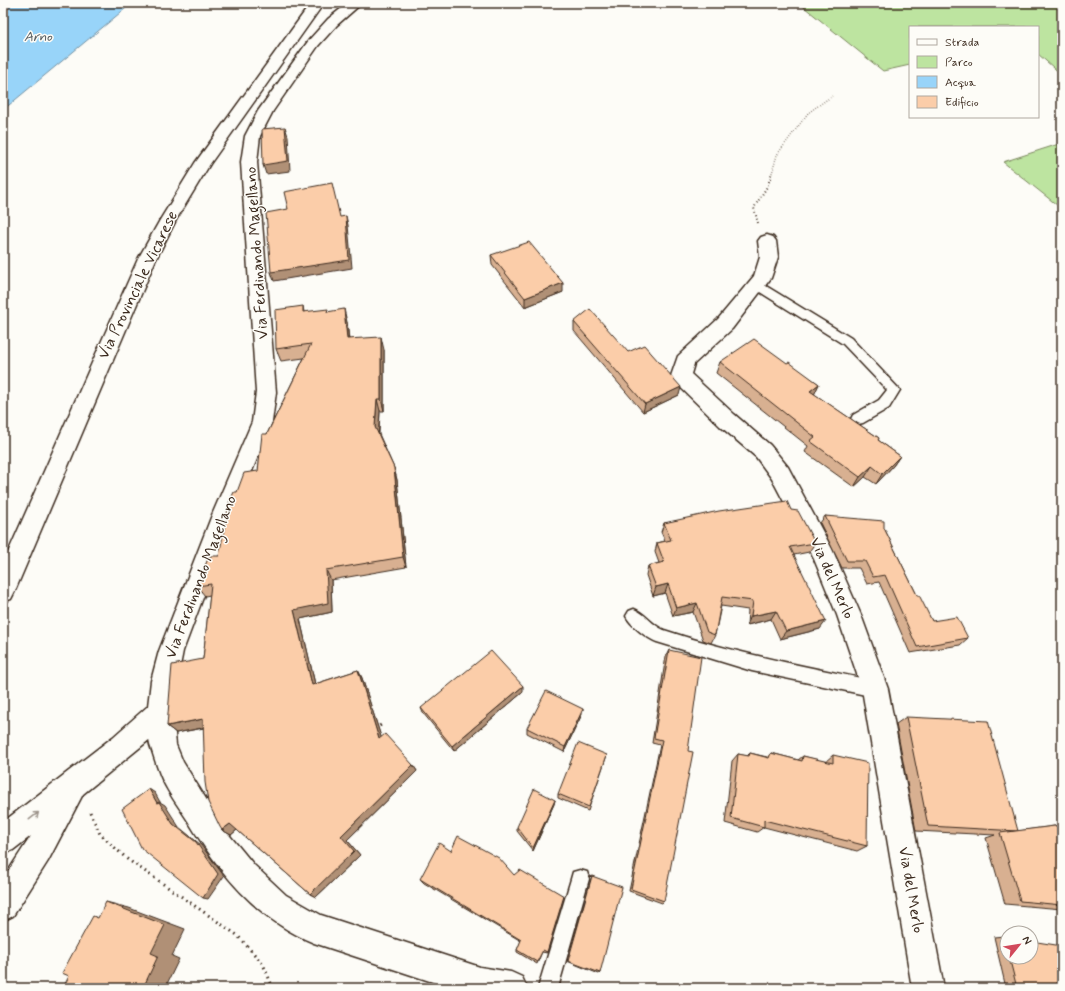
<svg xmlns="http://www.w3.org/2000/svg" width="1065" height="991" font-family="Mynerve,sans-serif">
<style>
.green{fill:#bde4a0;stroke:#7c875f}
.water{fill:#98d4f9;stroke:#7390a1}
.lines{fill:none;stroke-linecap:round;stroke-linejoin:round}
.service-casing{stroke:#3b2a1e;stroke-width:3}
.minor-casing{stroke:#3b2a1e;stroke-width:3}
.secondary-casing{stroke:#3b2a1e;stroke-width:3}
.path-far2{stroke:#3b2a1e;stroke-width:1.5;stroke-dasharray:0.5 2;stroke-linecap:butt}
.path-far1{stroke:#3b2a1e;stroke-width:2;stroke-dasharray:1 2.5;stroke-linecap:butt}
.path{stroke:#3b2a1e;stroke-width:3;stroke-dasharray:1.5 4;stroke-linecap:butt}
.service{fill:#fdfcf7;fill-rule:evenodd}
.minor{fill:#fdfcf7;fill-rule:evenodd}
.secondary{fill:#fdfcf7;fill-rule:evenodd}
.wall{fill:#d8b091;stroke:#3b2a1e}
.shaded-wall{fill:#b09076;stroke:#3b2a1e}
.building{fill:#fbcda9;stroke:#3b2a1e}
.oneway{stroke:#9c938a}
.labels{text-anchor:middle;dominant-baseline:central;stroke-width:3;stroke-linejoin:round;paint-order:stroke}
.far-water-label{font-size:14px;font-style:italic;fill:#575d60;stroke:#fdfcf7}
.street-label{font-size:16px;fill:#3b2a1e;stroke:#fdfcf7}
</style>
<rect width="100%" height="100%" fill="#fdfcf7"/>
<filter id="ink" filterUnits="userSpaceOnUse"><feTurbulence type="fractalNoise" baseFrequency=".025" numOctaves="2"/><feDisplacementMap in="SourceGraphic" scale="8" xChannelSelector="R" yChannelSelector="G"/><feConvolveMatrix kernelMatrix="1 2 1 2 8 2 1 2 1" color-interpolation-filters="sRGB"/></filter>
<g filter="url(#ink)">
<g class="green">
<path d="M799,3h263v72l-24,-21v-27h-128v38l-27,6z"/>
<path d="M1062,143v66l-59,-47z"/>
</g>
<path class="water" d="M3,3h129l-129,107z"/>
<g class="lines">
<g class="service-casing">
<g id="service">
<path d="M756,280l95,58 49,52 -11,18 -26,15 -5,1 -5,-1 -2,-4 2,-4 26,-15 8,-10 -44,-46 -91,-57 -2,-3 2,-3z"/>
<path d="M634,609c11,4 19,17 30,21 69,23 140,36 211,51l6,2 2,6 -2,6 -6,2 -123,-26 -95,-29c-10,-4 -26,-16 -31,-26l3,-5z"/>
<path d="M580,870l7,2 2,7 -31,109h-20l33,-109 2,-7z"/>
</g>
</g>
<g class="minor-casing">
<g id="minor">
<path d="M348,3h14l-25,22 -19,21 -45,65 -13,25 -3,26 19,230 -4,30 -38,93 -51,136 -6,30 -4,32 3,32 7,17 43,69 28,34 32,30 35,20 159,52 31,5 11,5 5,11h-76l-137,-45c-57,-23 -95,-71 -126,-122 -9,-14 -19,-27 -26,-42 -5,-11 -8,-23 -12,-34l-1,-5 -66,54 -35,67 -35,55 -10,5v-42l28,-43 -18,14 -10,4v-32l110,-85 35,-31 3,-25 8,-30 53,-136 40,-93 4,-30 -15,-230 4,-26 13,-25 51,-71 19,-21z"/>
<path d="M767,235l6,2 3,4 2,16 -7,21 -39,51 -38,35 -3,10 43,40 36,31 18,22 44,82 29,66 27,74 56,299h-32l-50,-299 -25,-74 -23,-56 -42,-80 -16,-22 -36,-31 -46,-45 -3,-5 7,-20 40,-37 36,-43 6,-19 -2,-16 3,-4z"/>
</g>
</g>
<g class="secondary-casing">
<path id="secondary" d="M311,3h13l-114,161 -34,56 -20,39 -141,332 -4,8 -8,3v-38l135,-305 22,-39 35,-57z"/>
</g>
<path class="path-far2" d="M772,173l5,-18 31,-42 24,-17"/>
<path class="path-far1" d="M758,223l-4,-15 14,-23 4,-13"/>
<g class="path">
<path d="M375,729l6,-4"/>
<path d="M90,812l10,22 27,25 110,76 26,29 10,24"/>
</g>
<use href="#service" class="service"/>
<use href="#minor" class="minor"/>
<use href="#secondary" class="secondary"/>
</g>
<g class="wall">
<path d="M491,255l72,37 -38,15 -33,-42z"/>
<path d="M303,306l1,6h24l19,10 2,17 35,11v61h-4l-1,23 15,34 3,12 9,87 -75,13 1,32 -32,7 15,65 43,-14 4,8 19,59 32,28 4,6 -70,69 13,15 -44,42 -6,-3 -73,-64 -6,5 -9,-5 -18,-102 -28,5 -9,-7 36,-67 7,-64 -5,1 -8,-10 22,-30 18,-64 21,-21 9,-37 37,-76 -23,3 -5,-12z"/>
<path d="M574,322l54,30 51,43 -36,17 -69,-81z"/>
<path d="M720,362l67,1 32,21 -5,10 65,44 -1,2 22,16 -7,10 -17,18 -11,-7 -11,10 -49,-35 3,-6 -92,-73z"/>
<path d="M791,510l24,33 -6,9 -15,3 26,74 -40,10 -9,-20 -24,6 1,-15 -27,-4 -6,29 -4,8 -8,-3 -10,-28 -20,4 -8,-23 -12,3 -7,-21 2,-9 11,-3 -4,-11 2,-9 8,-2 -4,-9 3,-9z"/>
<path d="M825,516l59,12 33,67 15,26 36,17 -8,7 -50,8 -31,-71 -12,2 -8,-16h-17l-22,-45z"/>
<path d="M669,650l-5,251 -2,2 -33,-12 31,-146 -8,-2 14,-87z"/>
<path d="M523,692l-69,59 -31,-38 -2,-5z"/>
<path d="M582,714l-18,38 -37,-19v-5z"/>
<path d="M906,717l112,114 44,-6v84l-57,-5 -19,-66 9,-3 -79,-4 -20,-107z"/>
<path d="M750,753l17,4 4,-4 27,7 5,-4 22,6 8,-7 34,91 -10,5 -93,-24 -7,5 -32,-9 7,-62 6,-7 9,2z"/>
<path d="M607,755l-19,56 -30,-13v-4z"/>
<path d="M555,800l-1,4 -21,47 -16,-20v-4z"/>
<path d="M451,851l63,24 50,21 -17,57 -5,-1 -5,12 -20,-12v-2l4,-9 -97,-58 -4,-4z"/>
<path d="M592,876l8,97 -1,1 -32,-13z"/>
<path d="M1004,936h3v21h24l31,31h-56l-12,-51z"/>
</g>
<g class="shaded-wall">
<path d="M285,127l3,9 2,35 -24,3 -3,-9z"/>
<path d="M346,216l2,9 4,43 -78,13 -3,-9z"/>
<path d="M563,283v9l-38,15v-9z"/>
<path d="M344,309l3,13 3,30 -3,-13z"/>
<path d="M381,337l3,13v61l-3,-12z"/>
<path d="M819,384l-5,11 -4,-4z"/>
<path d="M681,387l-2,8 -36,17 2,-8z"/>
<path d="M377,399l3,12 -2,28 -3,-12z"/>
<path d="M900,456l-7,10 -17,18 6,-10z"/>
<path d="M872,466l-7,11 -11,10 6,-10z"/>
<path d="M394,468l3,12 9,87 -3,-10z"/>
<path d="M326,570l5,10 1,32 -32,7 17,74 -5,-8 -18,-75z"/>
<path d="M668,584l-3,9 -12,3 3,-9z"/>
<path d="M697,603l-4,9 -20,4 3,-8z"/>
<path d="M776,611l-5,8 -24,6 4,-9z"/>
<path d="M826,621l-6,8 -40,10 6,-8z"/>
<path d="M358,670l4,8 22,68 -5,-7z"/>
<path d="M523,686v6l-69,59 -2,-5z"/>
<path d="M583,709l-1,5 -18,38 1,-5z"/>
<path d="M203,719l9,7 -36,7 -9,-7z"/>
<path d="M413,765l4,6 -70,69 13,15 -44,42 -6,-3 31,-58z"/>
<path d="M149,789l6,4 5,9 5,3 14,22 22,18 23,31 -16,23 -5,-1 -30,-74 -16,-21z"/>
<path d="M555,800l-1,4 -21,47v-3z"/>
<path d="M230,824l8,5 -7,6 -9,-5z"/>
<path d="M106,902l23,6 56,21 -13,27 7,3 -14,29h-22z"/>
</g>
<g class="building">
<path d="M285,127l3,34 -25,4 -1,-36z"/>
<path d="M332,183l8,34 6,-1 3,44 -78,12 -5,-59 22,-4 -4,-17z"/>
<path d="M529,242l34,41 -38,15 -34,-43z"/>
<path d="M303,306v6l25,-3 -1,3 17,-3 3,30 34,-2v62h-4l-2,28 19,41 9,89 -77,13 2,33 -34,7 18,75 46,-15 21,69 6,-5 28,31 -72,71 13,15 -44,43 -80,-70 -8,6 -2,-3 -12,-25 -3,-20 -2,-63 -36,7 5,-61 31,-6 8,-75 -14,2 12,-30h10l10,-53 5,-11h3l7,-19 14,-2 4,-37h5l44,-90 -35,5 -1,-39z"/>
<path d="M590,309l38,43 16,-7 37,42 -36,17 -71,-82z"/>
<path d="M754,339l33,24 2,-1 30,22 -9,7 69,47 -1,2 22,16 -18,18 -10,-8 -12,11 -50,-36 5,-4 -95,-75z"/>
<path d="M787,501l4,9 7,1 17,32 -25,4 36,74 -40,10 -10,-20 -25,5 2,-15 -31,-4 -7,38 -8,-3 -10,-29 -21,5 -8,-24 -12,3 -8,-21 16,-4 -7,-19 14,-3 -7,-17 55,-12z"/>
<path d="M825,516l59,5v7l33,67h2l13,26 25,-4 11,21 -51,9 -32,-72 -12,2 -8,-16h-18z"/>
<path d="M669,650l32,7 -13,94 5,1 -29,149 -33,-12 31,-149 -8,-2z"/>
<path d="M491,651l32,35 -71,60 -31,-38z"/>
<path d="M546,691l37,18 -18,38 -38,-19z"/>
<path d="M906,717l82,4 30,110 -90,-5z"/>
<path d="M578,743l29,12 -18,52 -31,-13z"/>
<path d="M750,753l19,5 2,-5 31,8 1,-5 30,7v-8l35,8 -1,83 -103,-26v7l-33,-9 7,-64 11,2z"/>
<path d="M149,789l8,14 2,-1 14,22 23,18 22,32 -15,24 -61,-49 -20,-40z"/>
<path d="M534,789l21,11 -22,48 -16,-21z"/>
<path d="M1062,825v80l-42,-4 -20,-68z"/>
<path d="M458,836l41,22 15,17 6,-5 44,26 -17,56 -4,-2 -6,12 -20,-12 4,-10 -101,-61 19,-36 12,8z"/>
<path d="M592,876l30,11 -22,86 -32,-12z"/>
<path d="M106,902l59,23 -14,28 7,3 -15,32h-80l6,-12 -7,-3 31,-57 5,2z"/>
<path d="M1004,936h3v12z"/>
<path d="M1031,941l31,5v42h-45l-8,-31h22z"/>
</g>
<defs><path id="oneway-shaft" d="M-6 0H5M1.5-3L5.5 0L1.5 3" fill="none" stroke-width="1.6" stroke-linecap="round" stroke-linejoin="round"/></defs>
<use class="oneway" href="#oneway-shaft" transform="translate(34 816) rotate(-38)"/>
</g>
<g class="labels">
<g class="far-water-label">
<text x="38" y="37">Arno</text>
</g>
<g class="street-label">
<text transform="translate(257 253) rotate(-94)">Via Ferdinando Magellano</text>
<text transform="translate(138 285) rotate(-64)">Via Provinciale Vicarese</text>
<text transform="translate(201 577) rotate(-69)">Via Ferdinando Magellano</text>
<text transform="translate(832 578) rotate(66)">Via del Merlo</text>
<text transform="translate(911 890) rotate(80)">Via del Merlo</text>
</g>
</g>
<rect width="1065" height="991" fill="none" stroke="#fdfcf7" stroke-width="16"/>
<rect x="8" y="8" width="1049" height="975" fill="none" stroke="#3b2a1e" stroke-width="1.5" filter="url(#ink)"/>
<rect x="909" y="26" width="130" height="92" fill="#fdfcf7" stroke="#afa8a0"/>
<rect x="917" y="39" width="20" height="6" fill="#fdfcf7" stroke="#afa8a0"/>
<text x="945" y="46" font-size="12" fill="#3b2a1e">Strada</text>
<rect x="917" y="56" width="20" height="12" fill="#bde4a0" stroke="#afa8a0"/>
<text x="945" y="66" font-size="12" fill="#3b2a1e">Parco</text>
<rect x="917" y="76" width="20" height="12" fill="#98d4f9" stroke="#afa8a0"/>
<text x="945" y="86" font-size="12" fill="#3b2a1e">Acqua</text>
<rect x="917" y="96" width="20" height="12" fill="#fbcda9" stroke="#afa8a0"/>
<text x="945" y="106" font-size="12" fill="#3b2a1e">Edificio</text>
<g transform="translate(1019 945) rotate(60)"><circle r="19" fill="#fdfcf7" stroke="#afa8a0"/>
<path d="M0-3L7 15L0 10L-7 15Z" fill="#d1495b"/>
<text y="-6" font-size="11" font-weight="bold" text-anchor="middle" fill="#3b2a1e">N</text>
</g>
</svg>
